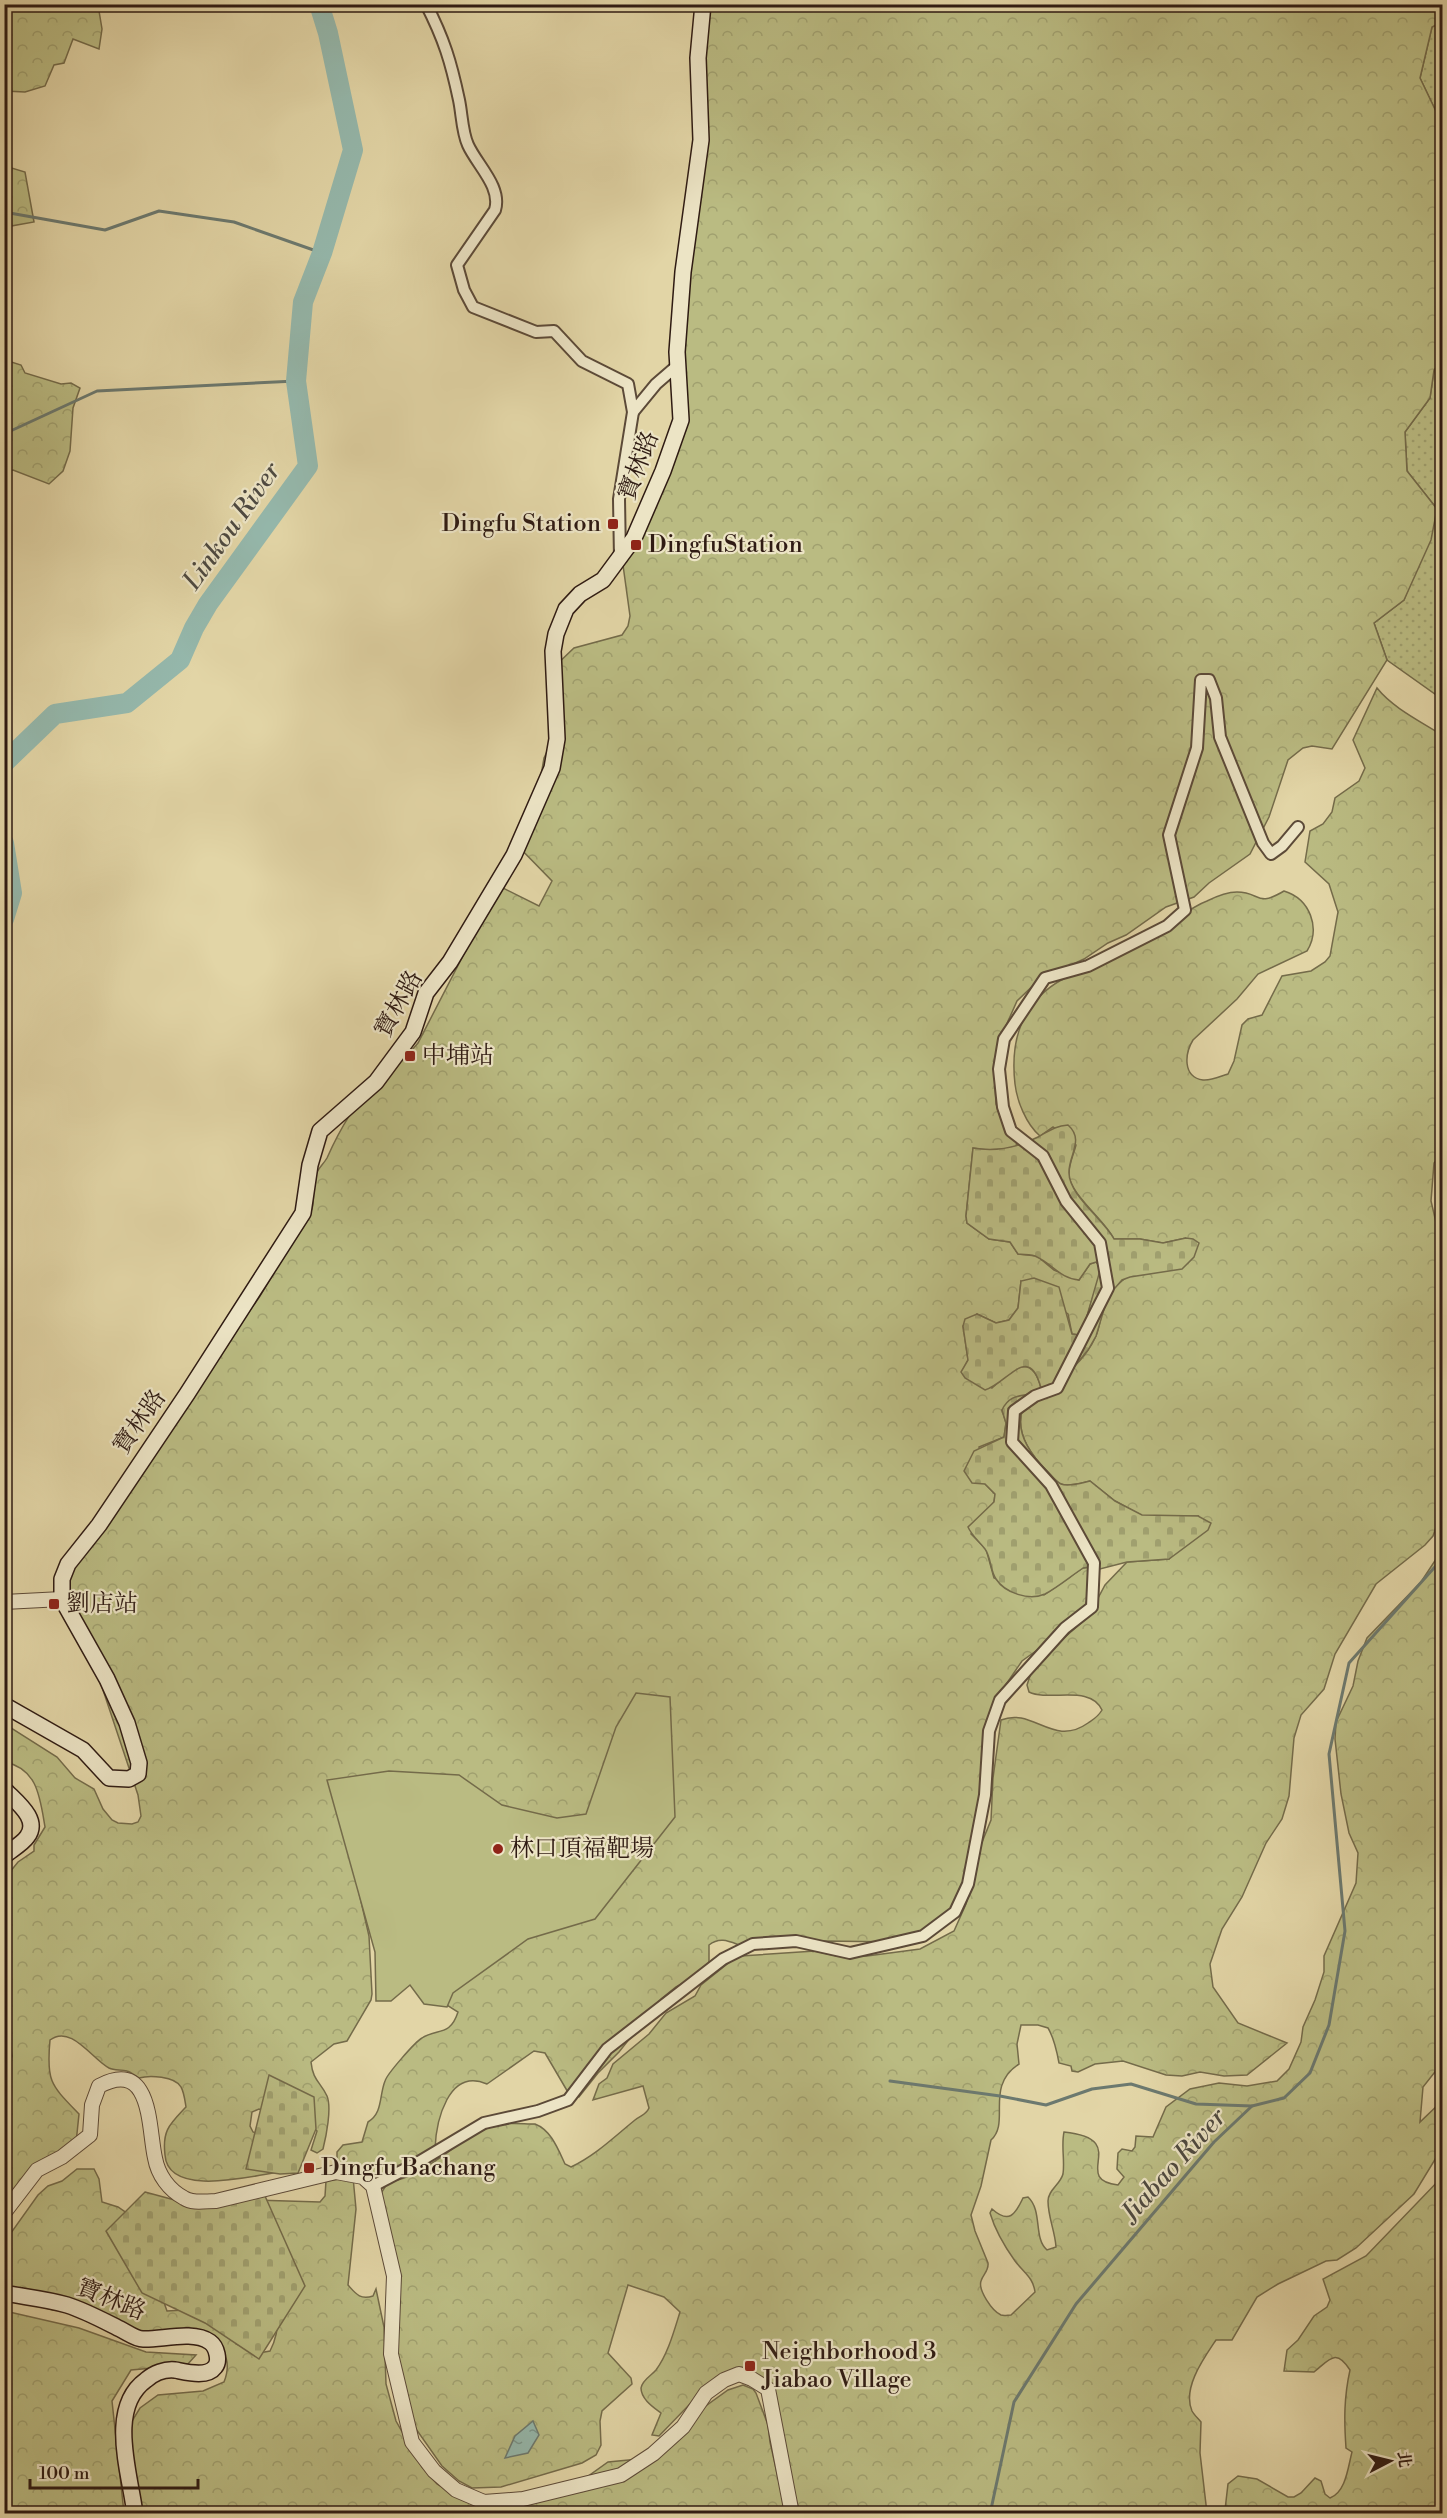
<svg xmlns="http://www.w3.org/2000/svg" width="1447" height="2518" font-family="'Libre Bodoni','Noto Serif TC',serif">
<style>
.grass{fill:url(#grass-dots);stroke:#746b4a;stroke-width:1.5}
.forest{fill:url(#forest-crowns);stroke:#746b4a;stroke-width:1.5}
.cemetery{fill:url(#cemetery-stones);stroke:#746b4a;stroke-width:1.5}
.green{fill:#babb82;stroke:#746b4a;stroke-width:1.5}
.water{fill:url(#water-ripples);stroke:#6c796f;stroke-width:1.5}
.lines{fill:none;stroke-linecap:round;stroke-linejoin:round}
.stream{stroke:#6c796f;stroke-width:3}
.river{stroke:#95b8ac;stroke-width:20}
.minor-casing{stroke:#5c4a38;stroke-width:14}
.tertiary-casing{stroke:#5c4a38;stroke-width:16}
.secondary-casing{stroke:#2f1b13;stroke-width:18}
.minor{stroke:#ece4c5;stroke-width:10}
.tertiary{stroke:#ece4c5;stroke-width:14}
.secondary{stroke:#ece4c5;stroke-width:15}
.poi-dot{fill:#8f2418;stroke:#ece4c5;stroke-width:2}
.labels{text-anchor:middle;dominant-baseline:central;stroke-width:4.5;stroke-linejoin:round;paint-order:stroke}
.street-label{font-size:24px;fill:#2f1b13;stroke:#ece4c5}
.poi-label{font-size:24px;fill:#2f1b13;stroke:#ece4c5;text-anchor:start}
.water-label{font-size:26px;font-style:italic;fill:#4e4a41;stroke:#ece4c5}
</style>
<defs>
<pattern id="grass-dots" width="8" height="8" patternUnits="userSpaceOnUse" patternTransform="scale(1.5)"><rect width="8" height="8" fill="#babb82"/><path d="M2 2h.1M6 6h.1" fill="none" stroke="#a0a06f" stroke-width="1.8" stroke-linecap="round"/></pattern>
<pattern id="forest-crowns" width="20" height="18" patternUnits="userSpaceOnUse" patternTransform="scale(1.5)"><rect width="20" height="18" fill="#babb82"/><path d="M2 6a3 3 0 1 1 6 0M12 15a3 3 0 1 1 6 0" fill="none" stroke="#a0a06f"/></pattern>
<pattern id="cemetery-stones" width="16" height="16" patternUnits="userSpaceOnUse" patternTransform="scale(1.5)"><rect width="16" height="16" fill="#babb82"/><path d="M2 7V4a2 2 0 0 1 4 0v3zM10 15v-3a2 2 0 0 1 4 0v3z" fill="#a0a06f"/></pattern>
<pattern id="water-ripples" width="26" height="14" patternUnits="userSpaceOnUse" patternTransform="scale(1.5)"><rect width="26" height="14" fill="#95b8ac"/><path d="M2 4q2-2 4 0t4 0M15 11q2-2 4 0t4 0" fill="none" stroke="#7a958b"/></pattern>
</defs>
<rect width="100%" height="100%" fill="#e2d5a6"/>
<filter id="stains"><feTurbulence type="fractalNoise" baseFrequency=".00333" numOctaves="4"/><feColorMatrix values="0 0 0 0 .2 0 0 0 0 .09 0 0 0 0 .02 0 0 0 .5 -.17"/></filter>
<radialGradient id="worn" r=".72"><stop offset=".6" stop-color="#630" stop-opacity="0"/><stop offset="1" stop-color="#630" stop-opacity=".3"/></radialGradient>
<g class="grass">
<path d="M1442,22v102l-22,-46 12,-51z"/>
<path d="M1442,361v338l-55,-39 -13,-37 30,-23 33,-91 -30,-38 -2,-39 25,-34 4,-28z"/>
</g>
<g class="forest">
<path d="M4,5h94l4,24 -3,20 -26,-10 -9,24 -10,2 -9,21 -20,6 -20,-1z"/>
<path d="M706,5h736v17l-10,5 -12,51 22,46v237l-8,9 -4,28 -25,34 2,39 30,38 -6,31 -27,60 -30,23 13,37 -55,89 -20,-3 -9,2 -15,12 -19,57 -19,37 -41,29 -15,14 -28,10 -40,28 -18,8 -24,16 -45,21 -22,21 -16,36 -7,29 2,38 8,19 13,15 -1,10 -29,2 -14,-2 -7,68 1,7 22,16 21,3 8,12 19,2 17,14 25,10 11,-16 6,-2 5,5 -1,7 -15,49 -6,12 -7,-1 -4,-20 -47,-33 -3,27 -9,12 -13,3 -19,-9 -14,12 5,34 -6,12 30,16c20,-17 39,-38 49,0l-39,22 4,13 -2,14 -25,10 6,37 10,10 -1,8 -23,32 15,15 8,29 50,17 39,-27 7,-1 6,3 -12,40 -44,38 -18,13 -24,35 -14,86 -20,98 -10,29 -13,15 -42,18 -76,-1 -69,8c-18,-2 -30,-16 -45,-4v19l-6,9 -27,14 -15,12 -42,53 -21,21 -19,24 -10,-3 -24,-41 -11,-2 -47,33c-39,-17 -51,38 -52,65l-57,32 -41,-14v-15l6,-7 19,-3 6,-20c15,-9 11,-26 17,-41 2,-7 30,-39 37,-43 15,-10 28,-1 36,-26l-16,-10 -97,-170 24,104 3,58 -1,6 -24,41 -13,3 -23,18c2,19 9,19 16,34 5,12 -1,41 -4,53l-6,4 -6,-3 6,-19 -5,-4 -53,-18 -7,3 -2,14 3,6 13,4 13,36c-27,4 -111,26 -114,-17 -3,-25 5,-31 21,-48 -1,-6 -2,-15 -5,-20 -6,-11 -32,-12 -42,-9 -4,-2 -8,-6 -12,-7 -6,-2 -12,0 -18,-3 -17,-9 -38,-44 -59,-28 -4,42 1,45 29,74l-3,29 -71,62 -1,-114 8,-35 -7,-45v-133l13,-16 16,-11v-6l11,-18c-5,-29 -7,-58 -40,-65v-38l52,33 18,21 19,11 9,20 9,11 6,3 14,1 6,-2 3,-6 -3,-21 -36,-108 -13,-28 -22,-36 -4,-19 1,-21 26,-47 170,-240 52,-87c3,-11 0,-22 3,-32 2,-8 8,-12 12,-19 12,-27 26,-53 47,-73 15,-15 31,-26 44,-42l81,-157 40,20 13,-25 -36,-37 21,-45 7,-41 9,-19v-71l21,-20 48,-13 6,-9 2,-10 -7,-51 53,-141z"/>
<path d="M5,159l3,8 17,5 9,50 -28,5 2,83 -3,19z"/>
<path d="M5,360l16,5 4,8 36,11 10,-1 9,5 -7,20 -3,43 -7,20 -14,13 -36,-14 -8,1z"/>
<path d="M1377,688c16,20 43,33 65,47v419l-8,9 -3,38 11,47v262l-9,26 -8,9 -49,39 -41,70 -11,35 -23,26 -7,23 -5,58 -7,23 -16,24 -24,54 -20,32 -12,35 3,23 25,36 49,20 -40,32 -23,1 -24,-4 -18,4 -16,-1 -43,-14 -28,3 -17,8 -6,-1 -1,-5 -12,-3c-2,-11 -5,-25 -11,-35l-10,-3h-17l-4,19 2,20c-35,23 -8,58 -28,76l-10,46 -10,29 4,16 13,32c1,8 -5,11 -7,18 -3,9 11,30 20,34 3,1 7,0 10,0l24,-23c-2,-15 -11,-19 -20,-31 -10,-14 -20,-31 -25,-48l2,-4c17,15 23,6 31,-11l5,-1c15,14 5,41 19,53l9,-3c-1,-16 -8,-30 -8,-46 0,-11 12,-16 15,-27 2,-14 -2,-28 1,-42 69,7 5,47 54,53l6,-8 -7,-8 1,-16 4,-4 10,2 3,-4 1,-11 17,1 13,-30 24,-18 29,-6 28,3 30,-5 12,-12 12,-27 2,-15 12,-27 9,-28v-16l32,-73 2,-30 -9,-20 -8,-39 -6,-55 1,-17 17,-36 5,-25 9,-23 54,-56 21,-32v513l-19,24 -3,35 22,-21v47l-28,46 -58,54 -19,12 -11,1 -48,23 -21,13 -25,43h-16c-12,18 -34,48 -24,71 2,4 7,8 9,11l-1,31 7,60h-410l-26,-126 -40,-17 -15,7 -57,59 -7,-1 9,-22c-8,-6 -20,-14 -20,-25 1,-8 11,-13 15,-18 12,-16 18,-39 24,-58l-16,-15 -36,-12 -20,68 23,25 1,6 -30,27 -2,10 1,24 -5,10 -14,8 -81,24 -29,1 -13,-7 -17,-15 -26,-37 -17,-49 -19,-185 8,-13c42,-6 69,-46 109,-57 11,-3 26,-1 38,-1 16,6 23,25 30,40l6,3c25,-12 43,-30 64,-47 6,-5 11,-5 14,-12l-6,-22 -50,14 6,-16 8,-6 6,-14 36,-30 17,-21 29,-17 6,-11 30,-24 10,-5 74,-5 22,5h30l53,-7 34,-18 12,-27 9,-31 1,-16 15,-37 2,-42 8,-58c32,-13 52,28 87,3 6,-4 10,-6 14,-13 -12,-26 -52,-8 -73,-18l-2,-7 7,-21 54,-47 17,-32 22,-23 42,-3 29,-43h-56l-27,-15 -25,-20c-9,2 -21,6 -29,3 -5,-2 -10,-9 -14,-13 -16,-16 -33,-39 -24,-63 26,-21 59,-40 73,-72 5,-12 5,-28 12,-40 10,-18 58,-44 78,-58l-23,5 -23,-4h-26c-10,-20 -46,-46 -45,-66 0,-9 5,-20 7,-28l-23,-18 -13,9c-14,-12 -23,-35 -25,-52 -5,-44 6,-82 48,-105 17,-9 37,-13 54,-23 19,-12 39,-24 58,-36 10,-7 21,-15 32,-19 8,-4 21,-9 30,-9 24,0 19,16 47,-1 26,8 37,37 23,60l-49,23 -21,25 -44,41c-8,13 -11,37 10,40 8,1 18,-4 25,-6l6,-13 8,-36 6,-6 14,-4 20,-39 29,-5 14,-9 5,-6 8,-44 -9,-28 -24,-22 5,-31 13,-7 9,-12 3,-14 24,-17 6,-13 -12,-28z"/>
<path d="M77,2169h17l5,10 3,23 16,5 16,11 33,93 35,-2 29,17 5,18 23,9 11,-2c22,-41 -5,-108 -16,-151l66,2 5,-6 1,-15 27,-4 3,32 -8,76c8,9 12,15 25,11l3,-7 8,38 2,57 10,37 26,46 15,17 21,13 70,-1 56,-17 24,-17 31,-3 22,-9 -4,-9 71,-51 15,-5 10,4 3,4 12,32 2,17 16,71h-648l-7,-69 1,-23 8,-13 18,-13 45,-4 21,-9c7,-18 3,-32 -15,-40l-77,-12 -44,-18 -35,-2 -48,-13 -1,-61 7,-3 27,-38 10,-9 14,-5z"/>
<path d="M1442,2177v336h-214l-3,-3 3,-26 10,-8 19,3 31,18h6l7,-4 14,-15 6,3 4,13 5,4c16,-6 18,-31 22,-46l-6,-4c-2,-28 -2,-51 4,-78 -14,-22 -20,-11 -36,2l-30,-1 3,-21 11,-10 16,-24 13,-9 3,-7 -7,-21 43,-23z"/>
<path d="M5,2311l74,17 67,24 50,3 -9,10 -56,5 -19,31 12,112 -119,1z"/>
</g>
<g class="cemetery">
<path d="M1068,1125c17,15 0,31 1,48 0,22 34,46 45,66h26l23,4 23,-5 7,1 6,4 -5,14 -12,12 -52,8 -8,3 -14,16 -12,40 -8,14 -15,18 -10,21 -40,19c-9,24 8,47 24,63 4,4 9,11 14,13 8,3 20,-1 29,-3l25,20 27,14 56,1 13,7 -3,7 -39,29 -42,3 -31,8 -6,-3 -7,1c-12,8 -25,19 -38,26 -16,7 -40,-1 -49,-15 -6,-9 -5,-22 -11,-30 -6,-8 -13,-13 -17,-22l26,-25 1,-8 -10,-10 -13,-1 -8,-12 10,-20 30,-14 2,-14 -4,-13c10,-21 27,-10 39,-22 -12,-46 -33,-5 -56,2l-20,-12 -4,-6 7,-12 -5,-34 2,-7 12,-5 19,9 13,-3 9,-12 3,-27 13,-3 25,9 13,47 7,1 6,-12 16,-56 -5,-5 -6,2 -11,16c-18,-1 -27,-16 -42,-23 -5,-3 -13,-2 -19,-3l-8,-12 -21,-3 -22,-16 -1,-7 7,-68c24,4 44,0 65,-11 11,-6 17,-11 30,-12z"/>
<path d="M269,2075l45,22 2,32 -18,44 -18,1 -34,-5z"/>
<path d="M145,2192l37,10 83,-6 40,90 -46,73 -54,-36 -63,-30 -36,-62z"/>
</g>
<path class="green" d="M636,1693l34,4 5,120 -80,102 -67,20 -75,54 -6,14 -23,-3 -14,-19 -19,16h-15l-1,-49 -48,-172 62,-9 70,4 43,30 55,13 29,-4 30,-87z"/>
<path class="water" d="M533,2421l6,14 -11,18 -23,5 10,-22z"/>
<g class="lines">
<g class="stream">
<path d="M4,212l101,18 54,-19 75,11 88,31"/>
<path d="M4,434l93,-43 199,-10"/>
<path d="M890,2081l110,15 46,9 46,-16 39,-5 65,20 56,2"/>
<path d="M990,2514l24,-112 62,-98 138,-162 38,-36 32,-8 26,-25 19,-48 16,-94 -16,-177 20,-91 93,-104"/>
</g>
<g class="river">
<path d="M4,763l51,-49 72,-11 53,-43 14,-32 14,-24 100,-138 -12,-85 7,-79 19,-49 31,-103 -25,-117 -9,-29"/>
<path d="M4,843l8,50 -8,26"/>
</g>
<g class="minor-casing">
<g id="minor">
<path d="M426,4c18,35 25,58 33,96 3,14 3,32 9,45 9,20 34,42 27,65l-38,55 7,25 9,17 63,25 18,-1 28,30 46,23 5,28 -14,87 1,59"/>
<path d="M633,412l23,-28 22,-19"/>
<path d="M373,2186l44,-23 67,-40 54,-12 30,-11 39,-51 116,-90 30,-15 43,-3 54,12 73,-17 32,-24 13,-28 17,-89 4,-64 11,-31 65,-72 27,-21 2,-44 -43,-78 -39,-43 2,-31 21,-15 22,-8 51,-100 -8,-45 -34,-42 -23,-45 -32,-25 -8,-24 -4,-38 5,-30 41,-61 43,-12 79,-40 18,-16 -16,-75 28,-87 4,-68h8l7,18 4,39 43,106 8,11 11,-8 16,-19"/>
</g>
</g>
<g class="tertiary-casing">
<g id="tertiary">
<path d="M4,1602l58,-3"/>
<path d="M4,2213l33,-43 25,-13 28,-22 2,-30 7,-19c54,-28 49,42 56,72 3,17 14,32 29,40 9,6 21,3 32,3l120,-29 27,5 10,9 21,90 -3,78 21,88 22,29 22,19 28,12 39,-3 98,-24 32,-21 30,-27 23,-34 18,-13 15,-6 13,5 16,10 24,125"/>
</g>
</g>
<g class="secondary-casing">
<g id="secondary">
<path d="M4,1705l79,45 26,28 20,1 9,-5 1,-11 -12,-40 -20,-44 -45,-80v-20l6,-15 31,-39 88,-131 116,-181 7,-48 10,-34 56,-49 37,-50 13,-39 24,-31 64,-107 38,-87 5,-29 -4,-88 3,-17 10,-25 14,-15 23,-14 31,-42 29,-67 18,-51 -4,-68 6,-80 18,-132 -3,-82 5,-54"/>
<path d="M4,1789c11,12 37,30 23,48 -5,7 -16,13 -23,19"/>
<path d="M4,2293c21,4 43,6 63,12 19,6 37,16 55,25 6,3 14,9 21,9 18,1 50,-9 67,3 7,5 10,19 5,25 -8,11 -29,5 -40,3 -10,-1 -21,3 -29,10 -39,28 -16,93 -11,134"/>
</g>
</g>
<use href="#minor" class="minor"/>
<use href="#tertiary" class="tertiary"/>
<use href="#secondary" class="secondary"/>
</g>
<g class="poi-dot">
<rect x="607" y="518" width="12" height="12" rx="3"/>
<rect x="630" y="539" width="12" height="12" rx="3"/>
<rect x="404" y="1050" width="12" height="12" rx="3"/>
<rect x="48" y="1598" width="12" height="12" rx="3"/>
<circle cx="498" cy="1849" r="6"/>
<rect x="303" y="2162" width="12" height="12" rx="3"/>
<rect x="744" y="2360" width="12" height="12" rx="3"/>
</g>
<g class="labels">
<g class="street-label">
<text transform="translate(639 466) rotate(-69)">寶林路</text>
<text transform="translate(399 1004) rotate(-61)">寶林路</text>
<text transform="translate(140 1422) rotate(-55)">寶林路</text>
<text transform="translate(111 2300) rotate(22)">寶林路</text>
</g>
<g class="poi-label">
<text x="601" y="524" text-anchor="end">Dingfu Station</text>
<text x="648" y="545">DingfuStation</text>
<text x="422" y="1056">中埔站</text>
<text x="66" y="1604">劉店站</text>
<text x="510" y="1849">林口頂福靶場</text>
<text x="321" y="2168">Dingfu Bachang</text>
<text x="762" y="2352">Neighborhood 3<tspan x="762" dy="28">Jiabao Village</tspan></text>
</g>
<g class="water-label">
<text transform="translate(232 526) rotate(-55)">Linkou River</text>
<text transform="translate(1174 2165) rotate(-48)">Jiabao River</text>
</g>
</g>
<rect width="1447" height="2518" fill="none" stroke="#e2d5a6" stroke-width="24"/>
<rect x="6" y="6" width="1435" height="2506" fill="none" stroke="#2f1b13" stroke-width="3"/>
<rect x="12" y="12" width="1423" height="2494" fill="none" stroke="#2f1b13" stroke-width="1.5"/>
<g transform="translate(1390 2461) rotate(83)" stroke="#ece4c5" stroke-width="4.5" paint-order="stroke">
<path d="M0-4.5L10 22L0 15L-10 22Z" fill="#2f1b13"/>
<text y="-9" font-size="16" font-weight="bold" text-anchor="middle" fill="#2f1b13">北</text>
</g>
<path d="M30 2479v9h168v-9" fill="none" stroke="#2f1b13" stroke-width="3"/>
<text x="39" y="2479" font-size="18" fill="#2f1b13" stroke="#ece4c5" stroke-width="4.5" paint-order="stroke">100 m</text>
<rect width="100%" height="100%" filter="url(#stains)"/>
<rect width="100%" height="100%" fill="url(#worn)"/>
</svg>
